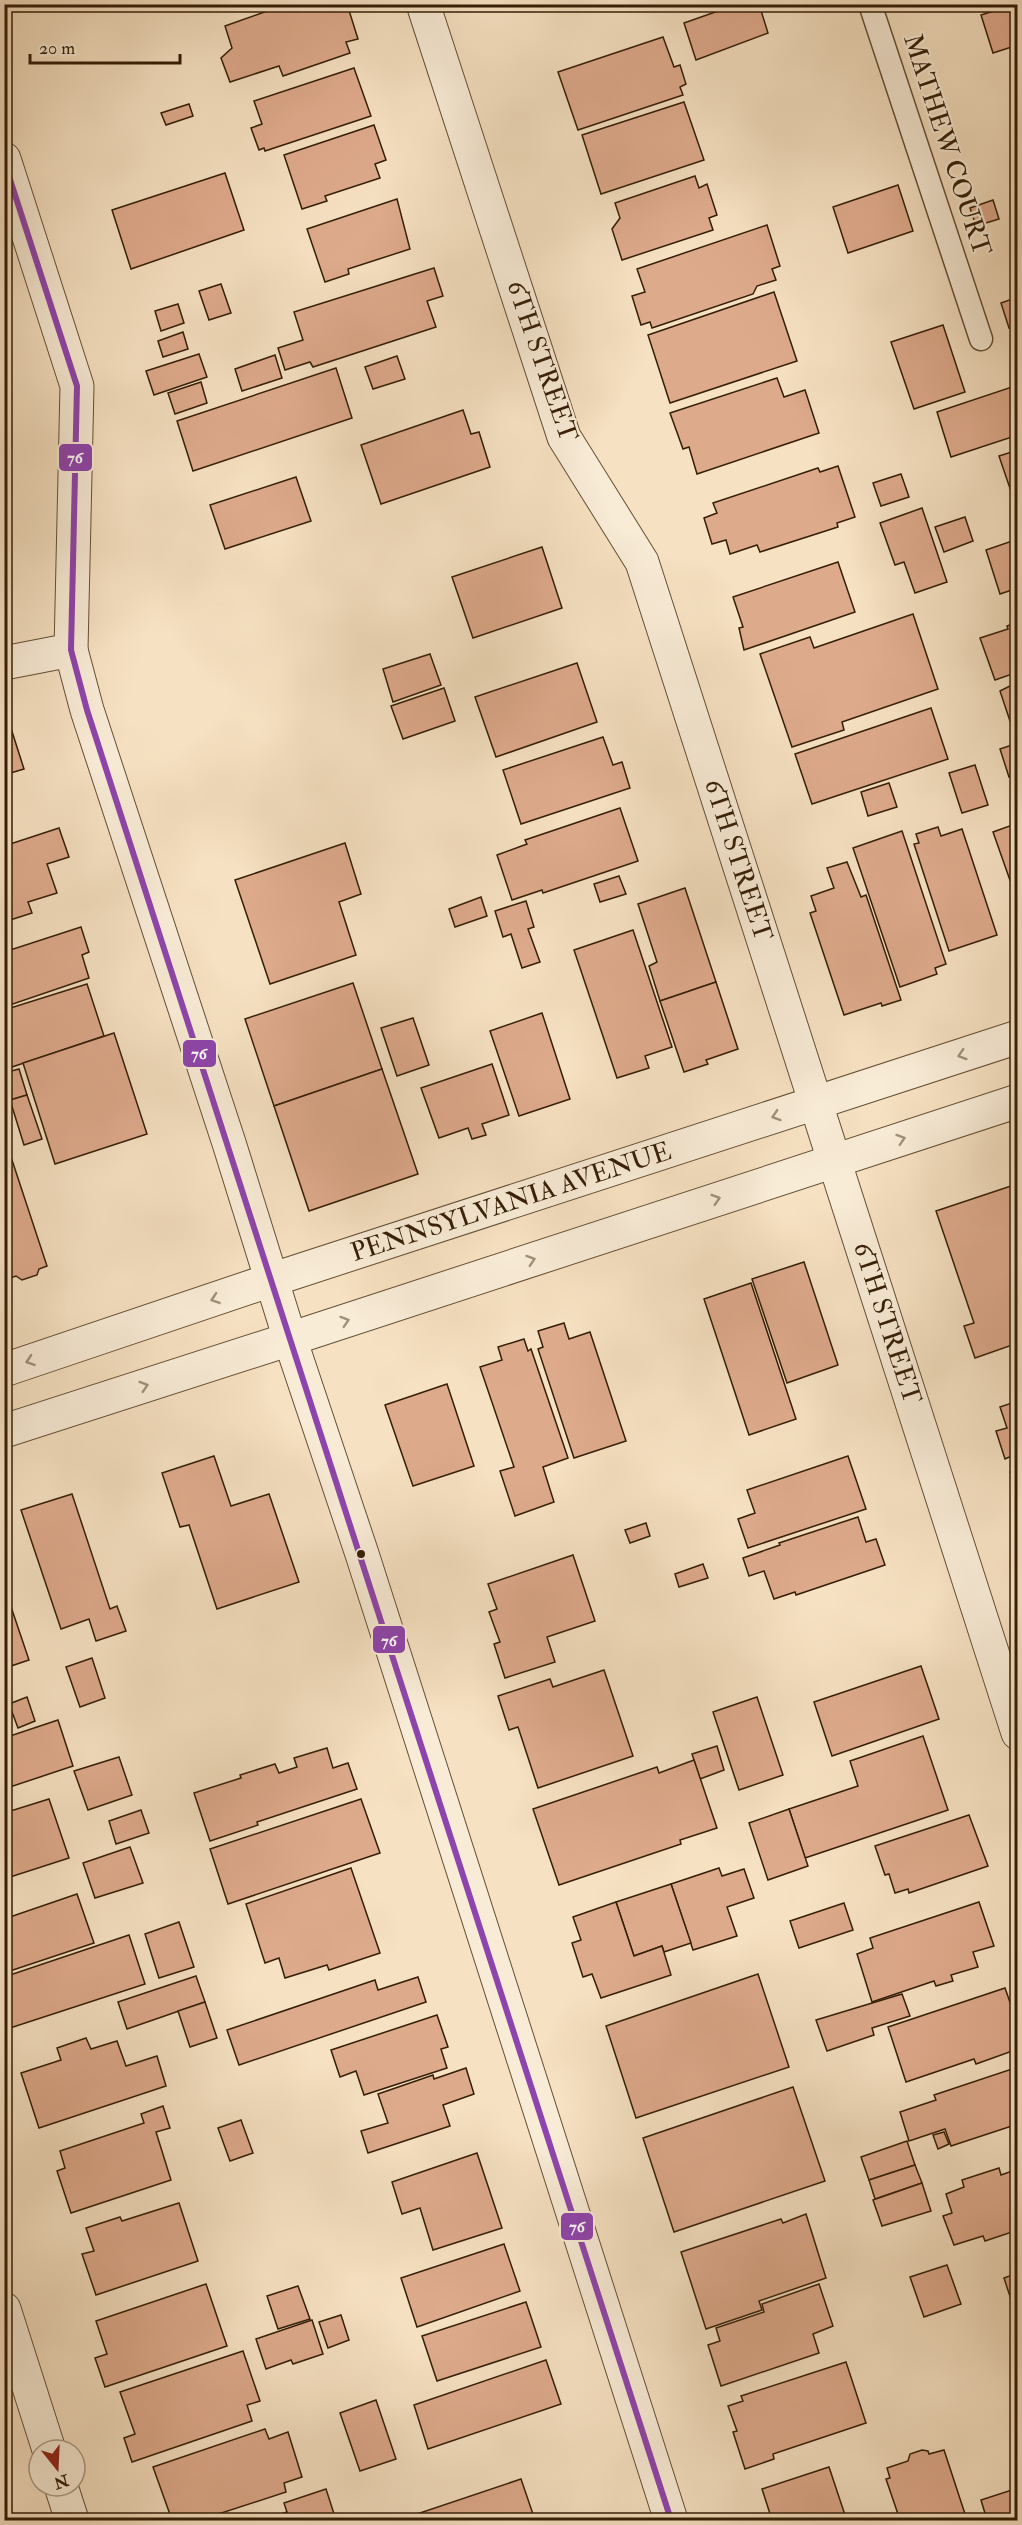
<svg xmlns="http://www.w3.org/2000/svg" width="1022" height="2525" font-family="'IM FELL Double Pica',serif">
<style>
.building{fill:#deaa8c;stroke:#341e06;stroke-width:1.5}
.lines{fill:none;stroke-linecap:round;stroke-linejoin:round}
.service-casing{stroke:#644f35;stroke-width:25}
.minor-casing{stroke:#644f35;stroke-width:35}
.tertiary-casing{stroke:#644f35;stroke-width:35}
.service{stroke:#f9ecd7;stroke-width:22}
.minor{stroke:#f9ecd7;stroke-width:33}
.tertiary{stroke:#f9ecd7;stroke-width:33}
.bus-1-casing{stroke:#f9ecd7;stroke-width:10}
.bus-1{stroke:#8e44ad;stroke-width:6}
.oneway{stroke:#a08f79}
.bus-dot{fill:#341e06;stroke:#f9ecd7;stroke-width:2}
.labels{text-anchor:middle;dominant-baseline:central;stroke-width:4.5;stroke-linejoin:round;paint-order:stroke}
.street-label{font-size:26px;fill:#341e06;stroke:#f9ecd7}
.line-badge{stroke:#f9ecd7;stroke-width:2}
.badge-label{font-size:16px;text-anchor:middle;font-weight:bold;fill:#fff}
</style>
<rect width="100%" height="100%" fill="#f6e1c2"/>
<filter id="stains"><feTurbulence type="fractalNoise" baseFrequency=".00333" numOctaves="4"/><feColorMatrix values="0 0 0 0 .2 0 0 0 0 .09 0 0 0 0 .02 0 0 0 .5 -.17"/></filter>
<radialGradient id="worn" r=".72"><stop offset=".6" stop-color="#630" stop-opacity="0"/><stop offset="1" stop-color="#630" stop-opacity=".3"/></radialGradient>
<g class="building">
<path d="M287,4h60l11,35 -12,3 4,11 -67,23 -4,-10 -49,16 -9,-24 11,-10 -7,-22z"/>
<path d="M738,4h21l9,29 -72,27 -12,-37z"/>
<path d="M1016,4l2,41 -25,8 -12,-38z"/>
<path d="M663,37l11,30 6,-2 6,19 -6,3 3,8 -105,35 -20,-58z"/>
<path d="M354,68l17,48 -106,35 -1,-3 -5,2 -8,-22 11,-4 -8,-23z"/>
<path d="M684,102l20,58 -103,34 -19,-59z"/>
<path d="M189,104l4,12 -27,9 -5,-12z"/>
<path d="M374,125l12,35 -11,4 5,14 -55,18 2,5 -25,8 -18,-54z"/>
<path d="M225,173l19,57 -113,39 -19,-59z"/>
<path d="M695,176l4,12 8,-4 10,31 -8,3 4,12 -91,30 -10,-31 8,-11 -5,-15z"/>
<path d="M898,185l15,46 -65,22 -15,-46z"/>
<path d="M397,199l13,50 -62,20 1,5 -24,8 -18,-53z"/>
<path d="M993,200l6,19 -23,7 -6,-18z"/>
<path d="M767,225l13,41 -8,3 4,11 -19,6 -4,8 -101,34 -2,-6 -9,3 -9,-29 13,-4 -8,-23z"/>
<path d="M434,268l9,28 -16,5 9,26 -123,40 -3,-5 -25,8 -7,-22 25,-8 -9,-28z"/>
<path d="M221,284l10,29 -22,7 -10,-29z"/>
<path d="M774,292l23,69 -127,42 -22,-68z"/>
<path d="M1018,297v28l-9,3 -8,-25z"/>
<path d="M178,304l6,19 -23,8 -6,-20z"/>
<path d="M943,325l22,67 -51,17 -23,-67z"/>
<path d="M183,332l5,17 -25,8 -5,-16z"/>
<path d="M199,354l8,23 -53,18 -8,-24z"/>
<path d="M275,355l7,23 -40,13 -7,-22z"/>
<path d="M397,356l8,23 -32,10 -8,-22z"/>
<path d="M336,368l16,50 -159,53 -16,-50z"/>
<path d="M777,378l7,19 21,-7 14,43 -122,41 -8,-27 -6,2 -13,-36z"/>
<path d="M201,382l6,21 -32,11 -7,-21z"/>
<path d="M1018,385v50l-67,22 -14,-45z"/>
<path d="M463,410l8,24 8,-2 11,35 -109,37 -20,-59z"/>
<path d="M1018,450v62l-19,-56z"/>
<path d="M838,466l17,51 -18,6 1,4 -78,25 -3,-7 -27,9 -4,-14 -14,4 -8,-26 13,-5 -4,-10 105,-35 2,4z"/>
<path d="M901,474l8,23 -28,9 -8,-23z"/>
<path d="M296,477l15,44 -86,28 -15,-44z"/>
<path d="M922,508l25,74 -32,11 -11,-31 -9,3 -15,-42z"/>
<path d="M965,517l8,24 -29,11 -9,-25z"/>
<path d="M1018,539v49l-18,6 -14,-44z"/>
<path d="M542,547l20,61 -89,30 -21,-61z"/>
<path d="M838,562l17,50 -111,38 -5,-22 4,-1 -10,-30z"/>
<path d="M913,614l25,75 -96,33 2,8 -52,17 -32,-93 50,-17 4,11z"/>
<path d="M1018,622v50l-23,8 -15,-42 28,-9 -1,-3z"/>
<path d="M430,654l11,31 -48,17 -10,-33z"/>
<path d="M577,663l20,59 -101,35 -21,-60z"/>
<path d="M1016,683l2,36 -8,2 -10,-30z"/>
<path d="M444,688l11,33 -52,18 -12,-33z"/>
<path d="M931,708l17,51 -136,45 -17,-50z"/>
<path d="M8,719l16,50 -20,6v-54z"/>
<path d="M603,737l10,28 9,-3 8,26 -109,36 -18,-54z"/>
<path d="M1018,743v31l-9,3 -9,-28z"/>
<path d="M975,765l13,40 -26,8 -13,-40z"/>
<path d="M889,783l8,24 -29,9 -7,-24z"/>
<path d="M620,808l18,53 -95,32 -1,-3 -30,10 -15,-45 30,-11 -2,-4z"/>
<path d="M1018,823v80l-25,-71z"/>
<path d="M938,827l3,9 21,-7 35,106 -48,16 -35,-107 5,-1 -3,-9z"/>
<path d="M59,828l10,29 -22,7 10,29 -29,9 4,11 -28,9v-76z"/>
<path d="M902,831l44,133 -11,4 2,6 -37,13 -47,-139z"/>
<path d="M345,843l16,51 -22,8 17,53 -86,29 -35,-104z"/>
<path d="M847,862l14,35 5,-2 35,105 -19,6 -1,-3 -37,12 -34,-102 6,-2 -5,-15 23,-8 -7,-20z"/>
<path d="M619,876l7,18 -26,8 -6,-18z"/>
<path d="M685,888l31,94 -56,19 -11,-35 8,-4 -19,-58z"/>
<path d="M481,897l6,19 -32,11 -6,-18z"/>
<path d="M526,901l8,26 -6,2 12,33 -18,6 -11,-34 -8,3 -8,-26z"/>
<path d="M81,927l8,25 -7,3 7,23 -85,29v-55z"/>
<path d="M633,930l39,117 -27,9 4,12 -32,10 -43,-128z"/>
<path d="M716,982l22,67 -32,11 2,4 -24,8 -24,-71z"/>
<path d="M353,983l29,86 -108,37 -29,-87z"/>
<path d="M87,984l17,52 -92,31 -8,-22v-35z"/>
<path d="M542,1013l28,86 -51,17 -29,-85z"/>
<path d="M413,1018l16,47 -32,11 -16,-48z"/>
<path d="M114,1033l33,101 -92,30 -32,-101z"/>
<path d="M492,1064l17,51 -27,9 4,11 -14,4 -4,-11 -29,10 -18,-50z"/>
<path d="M19,1069l8,26 -23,7v-29z"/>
<path d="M382,1069l36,105 -109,37 -35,-105z"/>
<path d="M27,1095l15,44 -18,6 -14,-45z"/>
<path d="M11,1157l36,109 -8,3 -2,6 -15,5 -6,-4 -12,4v-121z"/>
<path d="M1011,1186l7,21v136l-43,15 -11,-32 10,-3 -38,-112z"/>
<path d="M804,1262l34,103 -51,18 -35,-104z"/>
<path d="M751,1283l45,136 -47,16 -45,-136z"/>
<path d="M564,1323l5,16 21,-7 36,109 -52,17 -36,-109 5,-2 -5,-16z"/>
<path d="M524,1339l4,12 3,-2 37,109 -25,9 11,35 -39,14 -15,-45 14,-4 -34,-100 22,-7 -4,-13z"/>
<path d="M447,1384l27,82 -61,20 -28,-81z"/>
<path d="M1018,1401v57l-2,-4 -11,5 -9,-28 11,-3 -7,-21z"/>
<path d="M214,1456l17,50 38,-12 30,88 -82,27 -28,-84 -9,2 -18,-54z"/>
<path d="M848,1456l18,53 -118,39 -10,-29 17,-6 -8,-23z"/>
<path d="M1018,1470v27l-8,-25z"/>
<path d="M72,1494l38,115 7,-3 9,25 -30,10 -7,-22 -28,10 -40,-119z"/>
<path d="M858,1517l8,25 10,-3 9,26 -89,30 -1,-3 -21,7 -10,-28 -15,5 -6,-18 37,-13 -1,-2z"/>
<path d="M646,1523l4,13 -20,7 -5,-13z"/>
<path d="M573,1555l22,66 -48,16 8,25 -50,16 -11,-34 6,-2 -11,-30 8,-3 -9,-25z"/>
<path d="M703,1564l5,14 -29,9 -4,-13z"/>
<path d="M4,1586l25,74 -18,6 -7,-17z"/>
<path d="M92,1658l13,40 -25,9 -14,-40z"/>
<path d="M921,1666l18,53 -107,37 -18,-54z"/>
<path d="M604,1670l29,86 -95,32 -20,-61 -9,3 -11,-34 52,-17 3,8z"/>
<path d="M27,1697l8,24 -17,7 -9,-24z"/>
<path d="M757,1697l26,78 -44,15 -26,-78z"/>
<path d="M58,1720l15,46 -69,23v-51z"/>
<path d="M923,1736l25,74 -143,48 -16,-49 69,-23 -8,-25z"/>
<path d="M717,1746l7,24 -24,9 -8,-25z"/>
<path d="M327,1748l6,20 15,-5 9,26 -100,33 1,3 -48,16 -16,-48 47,-15 -1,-3 35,-11 4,9 18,-6 -3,-9z"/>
<path d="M119,1757l13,38 -44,15 -14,-39z"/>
<path d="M694,1760l23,68 -37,12 1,4 -122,41 -26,-76 124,-42 2,6z"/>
<path d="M49,1799l20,59 -65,21v-66z"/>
<path d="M361,1799l19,54 -152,51 -18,-55z"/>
<path d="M789,1809l19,57 -40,14 -19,-57z"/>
<path d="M141,1810l8,23 -33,11 -7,-23z"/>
<path d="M969,1815l19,51 -79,27 -1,-4 -13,4 -6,-19 -4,1 -10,-29z"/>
<path d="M130,1847l13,36 -48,15 -12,-35z"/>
<path d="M351,1868l29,85 -51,17 -2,-5 -42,13 -6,-20 -14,5 -19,-59z"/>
<path d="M719,1868l3,8 22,-7 10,29 -27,9 10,29 -44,14 -22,-66z"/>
<path d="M671,1884l20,59 -27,9 -2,-6 -28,10 -18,-54z"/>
<path d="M77,1894l17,49 -90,30v-54z"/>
<path d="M616,1902l18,54 28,-10 9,29 -70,23 -9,-24 -9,3 -11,-34 9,-3 -8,-23z"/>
<path d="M979,1902l15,44 -21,6 5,15 -27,8 2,6 -17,5 -2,-5 -62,21 -15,-48 16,-6 -3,-10z"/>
<path d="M844,1903l9,27 -54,18 -9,-27z"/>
<path d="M179,1922l15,45 -35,11 -14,-44z"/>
<path d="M129,1935l16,49 -141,46v-53z"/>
<path d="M758,1974l31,93 -153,51 -30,-92z"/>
<path d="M196,1976l9,26 -78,27 -9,-27z"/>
<path d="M418,1977l8,25 -187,63 -12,-35 148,-50 3,10z"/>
<path d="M1005,1988l13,37v24l-42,15 -2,-5 -68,23 -18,-55z"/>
<path d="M902,1994l8,22 -38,12 2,7 -47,16 -11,-31z"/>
<path d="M205,2002l12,36 -27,9 -12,-36z"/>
<path d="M437,2015l11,32 -7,2 6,19 -83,27 -8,-24 -16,6 -9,-27z"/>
<path d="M86,2038l5,11 26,-8 9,25 31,-10 9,30 -127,42 -18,-55 40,-13 -4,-12z"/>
<path d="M1018,2067v57l-67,22 -6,-17 -36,12 -9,-29 36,-12 -2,-5z"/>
<path d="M466,2068l8,26 -31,11 7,21 -82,27 -7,-22 27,-8 -10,-29 55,-19 1,4z"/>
<path d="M793,2087l32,94 -151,51 -31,-94z"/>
<path d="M163,2106l7,22 -14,4 15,48 -100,33 -14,-42 8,-3 -5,-17 84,-28 -3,-9z"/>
<path d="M241,2120l12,33 -23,8 -12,-33z"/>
<path d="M944,2132l5,12 -11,5 -5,-14z"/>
<path d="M907,2141l8,24 -46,15 -8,-23z"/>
<path d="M477,2153l25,75 -69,22 -13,-42 -18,6 -10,-32z"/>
<path d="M915,2165l7,18 -47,16 -6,-19z"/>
<path d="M999,2168l2,7 17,-6v61l-33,11 -2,-5 -29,9 -11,-29 9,-3 -6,-19 18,-7 -2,-7z"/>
<path d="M922,2183l9,28 -49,15 -9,-26z"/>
<path d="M179,2203l19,58 -102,34 -14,-41 12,-3 -8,-23 34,-11 2,4z"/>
<path d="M806,2214l20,64 -67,23 3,9 -56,19 -25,-77 100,-33 2,4z"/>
<path d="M504,2244l16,47 -103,36 -16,-49z"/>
<path d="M947,2265l14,39 -37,13 -14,-40z"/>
<path d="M1018,2273v41l-2,1 -12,-37z"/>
<path d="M206,2284l21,62 -122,41 -10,-29 12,-4 -11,-33z"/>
<path d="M819,2284l14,42 -20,8 6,19 -98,33 -13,-41 12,-4 -4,-13 48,-16 -2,-8z"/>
<path d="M298,2286l12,33 -32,10 -11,-33z"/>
<path d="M526,2302l15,45 -104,34 -15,-45z"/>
<path d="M341,2315l8,25 -21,8 -9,-26z"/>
<path d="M312,2320l11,34 -30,10 -2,-4 -25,9 -10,-30z"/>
<path d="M243,2351l17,50 -13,4 5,16 -120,41 -8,-24 11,-4 -15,-42z"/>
<path d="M546,2360l15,44 -133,45 -14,-44z"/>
<path d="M846,2362l20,61 -93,31 1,5 -29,10 -12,-37 4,-1 -9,-25 15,-5 -2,-5z"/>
<path d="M376,2400l20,59 -36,12 -20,-58z"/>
<path d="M265,2429l4,10 19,-7 14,45 -18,6 2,9 -86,28h-28l-19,-53z"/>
<path d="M922,2450l6,1 1,3 15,-4 23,70h-67l-14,-41 4,-1 -3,-10 21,-7 2,-7z"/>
<path d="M829,2467l16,48 -17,5h-56l-10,-31z"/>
<path d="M521,2479l14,41h-123l-1,-4z"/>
<path d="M1018,2488v32h-31l-6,-20z"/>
<path d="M326,2489l10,31h-74l25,-8 -3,-9z"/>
</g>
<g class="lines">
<g class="service-casing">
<path id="service" d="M870,4l111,335"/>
</g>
<g class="minor-casing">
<g id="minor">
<path d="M423,4l141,433 78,125 376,1171"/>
<path d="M4,663l67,-13"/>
<path d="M271,1280l747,-243"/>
<path d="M290,1339l728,-238"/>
<path d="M4,2309l45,141"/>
<path d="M61,2486l11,34"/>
</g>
</g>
<g class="tertiary-casing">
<g id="tertiary">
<path d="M4,159l73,227 -6,264 16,60 142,433 61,196 72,215 309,966"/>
<path d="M4,1370l267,-90"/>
<path d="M4,1431l286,-92"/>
</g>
</g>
<use href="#service" class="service"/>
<use href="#minor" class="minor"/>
<use href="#tertiary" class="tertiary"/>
<g class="bus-1-casing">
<path id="bus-1" d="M4,161l73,225 -6,264 16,60c198,602 391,1206 584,1810"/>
</g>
<use href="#bus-1" class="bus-1"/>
</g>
<defs><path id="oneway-chevron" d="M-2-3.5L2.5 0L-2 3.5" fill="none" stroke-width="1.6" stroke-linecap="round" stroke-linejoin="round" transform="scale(1.5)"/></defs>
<g class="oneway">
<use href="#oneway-chevron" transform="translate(962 1055) rotate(162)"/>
<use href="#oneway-chevron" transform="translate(776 1116) rotate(162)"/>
<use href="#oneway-chevron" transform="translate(901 1139) rotate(-18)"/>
<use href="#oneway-chevron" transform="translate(716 1199) rotate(-18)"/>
<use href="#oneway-chevron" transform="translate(531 1260) rotate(-18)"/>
<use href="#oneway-chevron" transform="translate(215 1299) rotate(161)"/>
<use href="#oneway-chevron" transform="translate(345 1321) rotate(-18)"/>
<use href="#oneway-chevron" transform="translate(30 1361) rotate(161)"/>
<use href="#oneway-chevron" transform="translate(144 1386) rotate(-18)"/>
</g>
<circle class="bus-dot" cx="361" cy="1554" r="5"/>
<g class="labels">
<g class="street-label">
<text transform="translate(947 145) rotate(72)">MATHEW COURT</text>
<text transform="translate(542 361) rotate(71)">6TH STREET</text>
<text transform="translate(738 860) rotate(72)">6TH STREET</text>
<text transform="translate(511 1202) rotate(-18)">PENNSYLVANIA AVENUE</text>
<text transform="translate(887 1323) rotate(72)">6TH STREET</text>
</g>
</g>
<g class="line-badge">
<rect x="58" y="443" width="35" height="29" rx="6" fill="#8e44ad"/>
<rect x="182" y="1039" width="35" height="29" rx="6" fill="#8e44ad"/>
<rect x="372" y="1625" width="34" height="29" rx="6" fill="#8e44ad"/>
<rect x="560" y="2212" width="34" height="29" rx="6" fill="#8e44ad"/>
</g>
<g class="badge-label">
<text x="75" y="463">76</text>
<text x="199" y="1059">76</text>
<text x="389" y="1646">76</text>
<text x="577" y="2232">76</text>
</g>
<rect width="1022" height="2525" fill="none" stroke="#f6e1c2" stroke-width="24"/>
<rect x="6" y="6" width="1010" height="2513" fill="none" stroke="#341e06" stroke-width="3"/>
<rect x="12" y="12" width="998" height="2501" fill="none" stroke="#341e06" stroke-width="1.5"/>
<g transform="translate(57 2468) rotate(162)"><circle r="28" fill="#f9ecd7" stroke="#aa9a83" stroke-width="1.5"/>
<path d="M0-4.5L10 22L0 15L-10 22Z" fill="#8f2418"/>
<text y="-9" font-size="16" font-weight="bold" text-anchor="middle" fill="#341e06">N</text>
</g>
<path d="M30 54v9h150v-9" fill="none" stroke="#341e06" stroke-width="3"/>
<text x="39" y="54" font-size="18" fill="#341e06" stroke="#f9ecd7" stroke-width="4.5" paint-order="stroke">20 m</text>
<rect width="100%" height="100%" filter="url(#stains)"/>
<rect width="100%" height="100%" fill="url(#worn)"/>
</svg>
